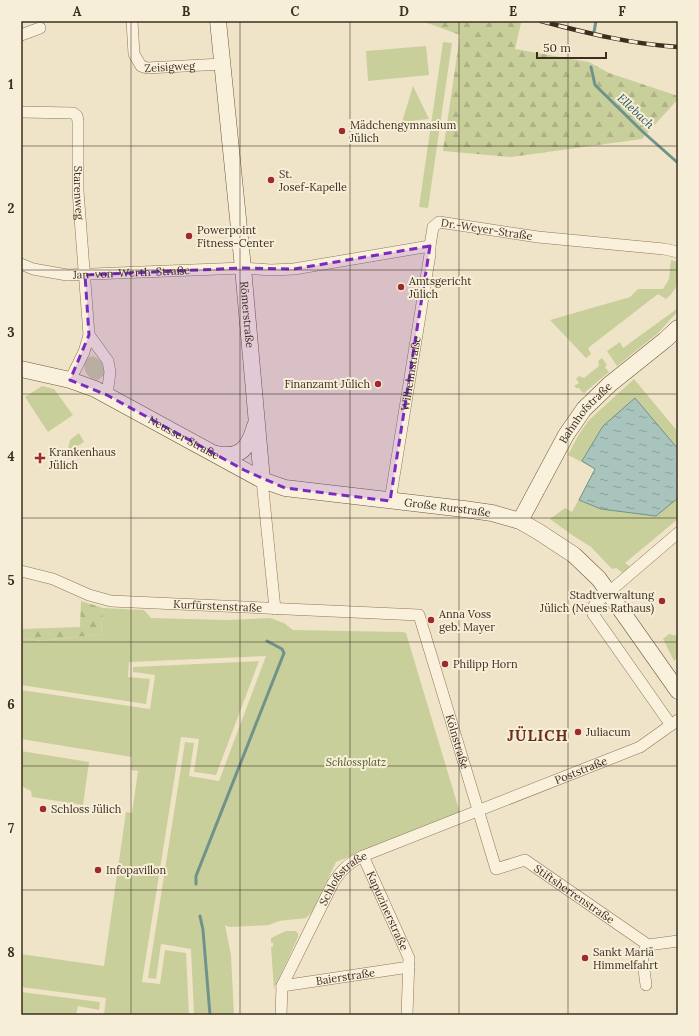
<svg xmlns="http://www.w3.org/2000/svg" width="699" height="1036" font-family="Lora,serif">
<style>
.green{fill:#c9cf9b}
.forest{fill:url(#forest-firs)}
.water{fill:url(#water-ripples);stroke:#6f938a}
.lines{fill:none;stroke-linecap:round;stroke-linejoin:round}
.stream{stroke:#6f938a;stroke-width:3}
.minor-casing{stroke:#8d765c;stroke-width:12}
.secondary-casing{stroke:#6f573f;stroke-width:17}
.minor{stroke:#faf1dc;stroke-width:11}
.secondary{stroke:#faf1dc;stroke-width:16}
.rail-casing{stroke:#3d2e20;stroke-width:4.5}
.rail{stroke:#f7eed8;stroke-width:3;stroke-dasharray:9;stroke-linecap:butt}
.marked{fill:#7b2cbf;fill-opacity:0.2;stroke:#7b2cbf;stroke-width:3;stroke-dasharray:8 5;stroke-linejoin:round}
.grid{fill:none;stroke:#3d2e20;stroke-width:1;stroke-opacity:0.55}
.poi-dot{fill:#9e2a2b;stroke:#f7eed8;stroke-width:1.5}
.labels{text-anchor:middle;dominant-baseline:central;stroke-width:4;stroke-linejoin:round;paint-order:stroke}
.street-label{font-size:11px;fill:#3d2e20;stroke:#f7eed8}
.poi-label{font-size:11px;fill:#3d2e20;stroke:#f7eed8;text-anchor:start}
.park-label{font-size:11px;font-style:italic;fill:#4d5a26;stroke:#f7eed8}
.water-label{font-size:12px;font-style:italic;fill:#2f5d5a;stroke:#f7eed8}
.district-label{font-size:15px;font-weight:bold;letter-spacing:1px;fill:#6b2e1e;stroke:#f7eed8}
.neatline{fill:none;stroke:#3d2e20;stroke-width:1.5}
.grid-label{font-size:13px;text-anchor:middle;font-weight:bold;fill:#3d2e20}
</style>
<defs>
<pattern id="forest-firs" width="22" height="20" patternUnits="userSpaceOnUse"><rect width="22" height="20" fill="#c9cf9b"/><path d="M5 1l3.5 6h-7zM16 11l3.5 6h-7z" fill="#aeb285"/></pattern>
<pattern id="water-ripples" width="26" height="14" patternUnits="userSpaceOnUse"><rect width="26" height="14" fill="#a9c4bc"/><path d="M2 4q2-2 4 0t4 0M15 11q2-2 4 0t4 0" fill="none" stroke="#8ba098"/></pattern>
</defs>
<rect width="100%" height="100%" fill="#f0e4c8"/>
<g class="green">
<path d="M443,42l9,1 -24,165 -9,-1z"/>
<path d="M426,46l3,29 -61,6 -2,-30z"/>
<path d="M413,86l16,33 -27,3z"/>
<path d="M671,260l7,2c0,16 2,26 -12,37l-8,-5 -70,54 3,6 -5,4 -36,-38 80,-23 8,-8h25l6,-10z"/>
<path d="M678,308v3l-20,22 -41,33 -10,-15 13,-9 3,6z"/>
<path d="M92,356c9,3 13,9 12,19l-6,5c-11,-1 -16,-10 -13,-21z"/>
<path d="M602,358l5,7 -2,2 4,5 -25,21 -3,-2 -2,-3h-3l-2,-2 5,-3 -3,-4 3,-3 5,2 15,-12 -1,-5z"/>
<path d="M634,379l44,53v87l-53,44 6,4 -7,7 -8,-6 -4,1 -21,-22 -19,-12 -22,-16 15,-11 7,4 23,-43 -27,-14 11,-21 10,-14z"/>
<path d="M42,386l12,3 19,26 -25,17 -23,-35z"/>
<path d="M79,433l5,9 -17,11 3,-13z"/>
<path d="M103,608l41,2 7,8 75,2 44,-2 14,5 9,7 110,2 3,1 54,180 -124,49 -24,50 -6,6 -27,3 -10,4 -40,2 -4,-2 6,30 3,60h-40l-3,-66 -30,-5 -5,35 -8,-1 37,-236 9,1 -5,33 30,5 47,-125 -137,6 -1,15 22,2 -4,25 -125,-19v-47l21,3 59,-7z"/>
<path d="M669,634l9,2v21l-4,4 -11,-22z"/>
<path d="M259,661l-43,114 -22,-3 5,-33 -18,-2 -39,245 18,2 5,-34 21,3 3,62h-85l2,-17 -85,-11v-33l83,12 22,-154 6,1 6,-42 -7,-1 1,-13 -111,-18v-49l129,19 5,-34 -22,-3v-5z"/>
<path d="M21,751l68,11 -6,43 -51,-8 -1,-6 -10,-5z"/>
<path d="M286,931h9l3,2v4l-24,52 -3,-42h2v-4h-2v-5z"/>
<path d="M21,992l79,10 -1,8 -21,-4 -2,9h-55z"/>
</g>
<g class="forest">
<path d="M422,21h93l6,2 -6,26 74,13 20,11 69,23v3l-36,40 -131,18 -68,-6 17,-116z"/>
<path d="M81,601l22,7 -2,26 -59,7 -21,-3v-9l59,-2z"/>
</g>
<path class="water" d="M635,398l43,51v49l-22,18 -55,-7 -22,-9 16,-31 -13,-8 21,-35z"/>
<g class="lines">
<g class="stream">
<path d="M594,32l2,-11"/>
<path d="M591,67l4,18 48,47 35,31"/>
<path d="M196,884v-8l88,-223 -2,-4 -15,-8"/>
<path d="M200,916l3,14 7,85"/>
</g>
<g class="minor-casing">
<g id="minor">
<path id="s1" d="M132,21l2,33 7,12 6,2 75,-4"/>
<path d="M21,35l19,-7"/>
<path id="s2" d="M21,112l52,1 4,3 1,5v70l11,144 -5,17 -14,28"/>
<path id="s3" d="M21,264l12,5 34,6 176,-7 28,2 23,-1 136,-23 3,-19 6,-5 99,15 126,12 14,3"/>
<path d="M89,335l19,26 2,11 -3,23"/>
<path d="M262,480l13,129"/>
<path id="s4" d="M390,501l40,-247v-8"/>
<path id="s5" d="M21,571l32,8 36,16 22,6 308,14 77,254 29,-9 123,85 30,-4"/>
<path d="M671,725l-78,-111 -1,-5 3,-5 83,-71"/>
<path id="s6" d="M363,856l46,102 -2,57"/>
<path d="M646,985l-4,-31 6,-9"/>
<path id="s7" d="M282,986l127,-19"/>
<path id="s8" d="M281,1015l1,-29 51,-103c9,-14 16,-20 30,-27l277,-109 38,-27"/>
</g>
</g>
<g class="secondary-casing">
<g id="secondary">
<path id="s9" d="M218,21l25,247 19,212"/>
<path id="s10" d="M21,369l49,11 25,9 167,91 23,8 179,21 28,4 28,8 19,11 35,23 25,24 79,112"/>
<path d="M217,454c24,5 32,-7 38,-28"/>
<path id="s11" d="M520,521l46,-86 18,-26 26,-25 55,-44 13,-12"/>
</g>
</g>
<use href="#minor" class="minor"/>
<use href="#secondary" class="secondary"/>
<g class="rail-casing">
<path id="rail" d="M541,21c45,12 90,23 137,26"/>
</g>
<use href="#rail" class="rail"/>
</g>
<path class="marked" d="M430,246l-40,255 -105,-13 -41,-18 -137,-75 -37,-15 19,-45 -4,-60 158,-7 51,1z"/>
<path class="grid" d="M131,21v994M240,21v994M350,21v994M459,21v994M568,21v994M21,146h657M21,270h657M21,394h657M21,518h657M21,642h657M21,766h657M21,890h657"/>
<g class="poi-dot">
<circle cx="342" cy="131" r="4"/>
<circle cx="271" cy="180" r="4"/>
<circle cx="189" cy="236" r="4"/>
<circle cx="401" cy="287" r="4"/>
<circle cx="378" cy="384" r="4"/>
<path d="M38 452h4v4h4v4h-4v4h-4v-4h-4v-4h4z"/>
<circle cx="662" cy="601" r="4"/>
<circle cx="431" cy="620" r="4"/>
<circle cx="445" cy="664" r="4"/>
<circle cx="578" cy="732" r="4"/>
<circle cx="43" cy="809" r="4"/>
<circle cx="98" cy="870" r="4"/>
<circle cx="585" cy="958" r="4"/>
</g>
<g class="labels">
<g class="street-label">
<text stroke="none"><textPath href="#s1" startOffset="76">Zeisigweg</textPath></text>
<text stroke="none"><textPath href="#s2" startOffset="134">Starenweg</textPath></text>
<text stroke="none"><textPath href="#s3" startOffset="488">Dr.-Weyer-Straße</textPath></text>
<text stroke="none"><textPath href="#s3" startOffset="112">Jan-von-Werth-Straße</textPath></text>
<text stroke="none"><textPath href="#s9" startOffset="295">Römerstraße</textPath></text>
<text stroke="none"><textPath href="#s4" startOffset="129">Wilhelmstraße</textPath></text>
<text stroke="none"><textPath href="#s11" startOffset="127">Bahnhofstraße</textPath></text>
<text stroke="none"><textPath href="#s10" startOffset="178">Neusser Straße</textPath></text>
<text stroke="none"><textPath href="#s10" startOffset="455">Große Rurstraße</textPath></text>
<text stroke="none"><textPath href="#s5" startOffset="202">Kurfürstenstraße</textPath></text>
<text stroke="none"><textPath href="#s5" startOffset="536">Kölnstraße</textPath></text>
<text stroke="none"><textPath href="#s8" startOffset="419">Poststraße</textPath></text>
<text stroke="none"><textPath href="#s8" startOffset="154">Schloßstraße</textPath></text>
<text stroke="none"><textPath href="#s5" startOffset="759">Stiftsherrenstraße</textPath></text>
<text stroke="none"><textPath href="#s6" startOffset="60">Kapuzinerstraße</textPath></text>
<text stroke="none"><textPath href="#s7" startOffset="64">Baierstraße</textPath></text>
</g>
<g class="poi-label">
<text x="350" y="125">Mädchengymnasium<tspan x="350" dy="13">Jülich</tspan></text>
<text x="279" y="174">St.<tspan x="279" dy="13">Josef-Kapelle</tspan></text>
<text x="197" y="230">Powerpoint<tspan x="197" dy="13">Fitness-Center</tspan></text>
<text x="409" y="281">Amtsgericht<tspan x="409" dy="13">Jülich</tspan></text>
<text x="370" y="384" text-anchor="end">Finanzamt Jülich</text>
<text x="49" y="452">Krankenhaus<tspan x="49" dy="13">Jülich</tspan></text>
<text x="654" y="595" text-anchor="end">Stadtverwaltung<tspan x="654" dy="13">Jülich (Neues Rathaus)</tspan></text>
<text x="439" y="614">Anna Voss<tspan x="439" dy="13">geb. Mayer</tspan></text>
<text x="453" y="664">Philipp Horn</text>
<text x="586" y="732">Juliacum</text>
<text x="51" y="809">Schloss Jülich</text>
<text x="106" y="870">Infopavillon</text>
<text x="593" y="952">Sankt Mariä<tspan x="593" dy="13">Himmelfahrt</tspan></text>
</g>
<g class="park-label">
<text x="356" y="762">Schlossplatz</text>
</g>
<g class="water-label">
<text transform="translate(636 111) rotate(43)">Ellebach</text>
</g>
<g class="district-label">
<text x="538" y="735">JÜLICH</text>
</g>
</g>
<rect width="699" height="1036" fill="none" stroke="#f7eed8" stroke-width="44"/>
<path d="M537 52v6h69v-6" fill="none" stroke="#3d2e20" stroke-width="2"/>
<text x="543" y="52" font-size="12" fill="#3d2e20" stroke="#f7eed8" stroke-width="3" paint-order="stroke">50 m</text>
<rect x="22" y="22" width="655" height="992" class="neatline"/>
<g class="grid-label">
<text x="77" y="16">A</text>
<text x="186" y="16">B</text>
<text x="295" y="16">C</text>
<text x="404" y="16">D</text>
<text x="513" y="16">E</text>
<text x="622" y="16">F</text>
<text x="11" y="89">1</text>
<text x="11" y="213">2</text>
<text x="11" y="337">3</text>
<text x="11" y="461">4</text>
<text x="11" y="585">5</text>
<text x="11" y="709">6</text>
<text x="11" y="833">7</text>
<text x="11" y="957">8</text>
</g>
</svg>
